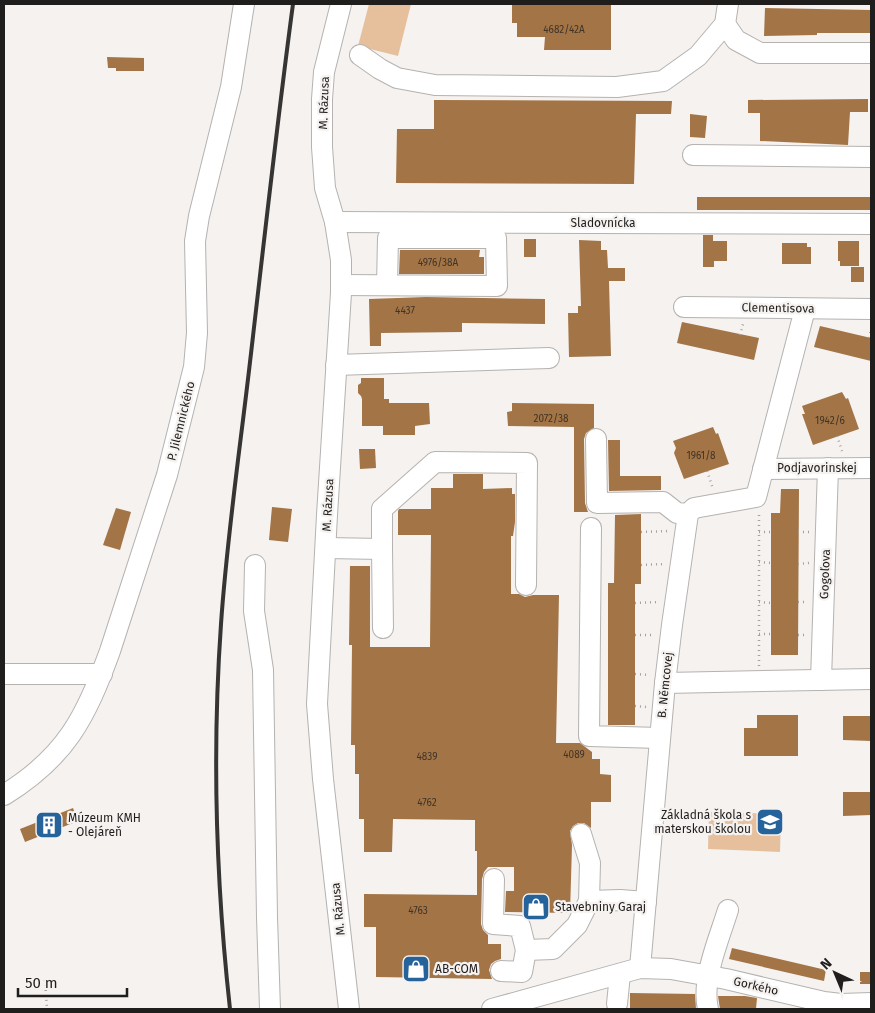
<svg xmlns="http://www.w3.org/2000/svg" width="875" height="1013" font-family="'Fira Sans',sans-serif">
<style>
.green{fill:#e6c09d}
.building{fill:#a37446}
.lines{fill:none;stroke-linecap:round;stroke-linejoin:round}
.minor-casing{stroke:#b5b2b0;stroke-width:22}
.path{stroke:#a4a2a0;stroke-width:2.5;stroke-dasharray:1 4;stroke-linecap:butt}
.minor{stroke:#fff;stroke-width:20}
.rail{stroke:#363534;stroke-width:4}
.labels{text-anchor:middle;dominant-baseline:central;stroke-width:4.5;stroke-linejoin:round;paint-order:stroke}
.number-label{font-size:10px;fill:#403427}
.street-label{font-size:12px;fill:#1f1e1d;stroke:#f5f2f0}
.poi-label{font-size:12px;fill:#1f1e1d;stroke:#f5f2f0;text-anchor:start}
</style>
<rect width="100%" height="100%" fill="#f5f2f0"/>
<g class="green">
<path d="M369,4h42l-13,52 -40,-10z"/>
<path d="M709,812l72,2 -1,38 -72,-3z"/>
</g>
<g class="building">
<path d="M512,5h99v45h-67l1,-13h-28v-14h-5z"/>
<path d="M765,8l106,2v23h-54v2l-53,1z"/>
<path d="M107,57l37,1v13h-28v-3h-8z"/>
<path d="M868,99v13h-18l-2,33 -88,-4v-28h-12v-13z"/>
<path d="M434,100l238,1 -1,13h-35l-2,70 -238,-1 1,-54h37z"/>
<path d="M690,114l17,2 -2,22 -15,-1z"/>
<rect x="697" y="197" width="174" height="13"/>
<path d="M703,235h10v6h14v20h-13v6h-11z"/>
<rect x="524" y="239" width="12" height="18"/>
<path d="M579,240l22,1v9h6l1,18h17v13h-16l2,75 -42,1 -1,-44h10v-7h3z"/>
<path d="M838,241h21v25h-19v-5h-2z"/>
<path d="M782,243h25v4h4v17h-29z"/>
<path d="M400,250h80l-1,7h5v17h-85z"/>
<rect x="851" y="267" width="13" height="15"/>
<path d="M426,297l119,2v25l-83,-1v9l-81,1v13h-11l-1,-47z"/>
<path d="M682,322l77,16 -5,22 -77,-17z"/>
<path d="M820,326l51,12v23l-57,-14z"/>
<path d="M361,378h23v21h5v4h40l1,21 -15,2v9h-32v-9h-21v-27l-1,-3 -3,-3v-8l3,-2z"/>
<path d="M842,392l4,7 2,-1 11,31 -46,16 -11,-31h3l-3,-8z"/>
<path d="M512,403l82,1v24l-8,5 -2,6 1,64 3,9h-14v-85l-66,-1 -1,-14 5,-1z"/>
<path d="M713,427l3,7 2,-1 11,31 -45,15 -10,-26 2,-5 -3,-7z"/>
<path d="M608,440h12v36h41v14l-52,1z"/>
<path d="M359,449h16l1,19 -16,1z"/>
<path d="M453,474h30v15l29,-1v6h3v28l-2,14h-2v58h8l6,3 8,-2h26l-3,148h24l12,9v7h8v15l11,1v27h-20v26l-7,-5h-6l-5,3 -3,5 2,14 -2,68 -65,-1 1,-21h8v-24h-26l-4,5 -2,7 -1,45 2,6 5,5v9h13v15l-6,2 -4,3 -2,6 3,9 -116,-2v-50h-12v-33l113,1v-44h-2v-31l-82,-1 -1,33h-28v-33h-5v-45h-4v-29h-4l1,-100h-3l1,-79h20v81h60l1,-112h-33v-24l1,-2h32v-21h22z"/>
<path d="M781,489h18l-1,166h-27v-142h9z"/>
<path d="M272,507l20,2 -4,33 -19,-2z"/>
<path d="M116,508l15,4 -11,38 -17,-5z"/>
<path d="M641,514v70h-6v141h-27v-142h6l1,-68z"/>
<path d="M757,715h41v41h-54v-28h13z"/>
<path d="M843,716h28v25l-28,-1z"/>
<path d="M843,792h28v23l-28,1z"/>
<path d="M73,808l5,13 -53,21 -5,-13z"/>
<path d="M732,948l94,22 -2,11 -95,-22z"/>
<rect x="860" y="972" width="11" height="12"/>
<path d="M630,993l65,1 1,15h-66z"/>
<path d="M718,996h27l12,2 -1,11h-36z"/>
</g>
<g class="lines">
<g class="minor-casing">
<g id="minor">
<path d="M341,4l-17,68 -2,27v48l3,41 10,34 6,38v33l-14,222 -10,189 6,75 26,230"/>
<path d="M725,24l11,16 24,13h111"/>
<path d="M360,55l20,14 17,9 38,7 182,2 46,-6 35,-25 27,-32 3,-20"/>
<path d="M693,155l178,2"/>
<path d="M335,222l536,2"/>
<path d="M341,285l156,1 -1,-48h-108l-1,47"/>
<path d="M684,307l187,2"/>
<path d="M336,365l213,-7"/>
<path d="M596,439l1,64 66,-1 14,11 11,1"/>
<path d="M763,469l108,-1"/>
<path d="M591,528l-2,208 71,2"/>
<path d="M326,548l56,1v-40l53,-47 92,1 -1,122"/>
<path d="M382,549l1,79"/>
<path d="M255,565l-1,46 9,59 4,247 3,92"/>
<path d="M4,674h98"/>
<path d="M821,680l7,-212"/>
<path d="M665,683l206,-4"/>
<path d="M4,795c62,-38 82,-78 106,-144l57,-176 27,-108 3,-34 -2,-92 4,-25 32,-129 13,-83"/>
<path d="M494,879l-1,45 27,2 6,24 -4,22 -21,-1"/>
<path d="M589,901l31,-1 26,2"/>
<path d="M526,950l27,-1 24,-24 12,-24 1,-38 -9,-29"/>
<path d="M640,968l25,-285 7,-58 16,-111 6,-6 62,-11 49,-188"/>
<path d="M617,1004l3,-30"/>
<path d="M492,1009l148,-41 31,1 55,10 98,23 17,2 30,-1"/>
<path d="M708,1009c-7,-29 11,-70 20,-99"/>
</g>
</g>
<g class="path">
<path d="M740,335l3,-11"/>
<path d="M869,338l2,-9"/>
<path d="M837,436l5,15"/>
<path d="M707,471l6,18"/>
<path d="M641,532l29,-1"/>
<path d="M759,532h12"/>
<path d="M798,532h11"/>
<path d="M759,562l12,1"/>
<path d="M798,564l11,-1"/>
<path d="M641,565l24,-1"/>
<path d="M759,602l12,1"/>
<path d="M798,602h8"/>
<path d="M635,603l24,-1"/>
<path d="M759,634h12"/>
<path d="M635,635h19"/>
<path d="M798,635h9"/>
<path d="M759,666v-152"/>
<path d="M635,674l15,1"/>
<path d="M635,706l12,1"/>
<path d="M45,980l2,29"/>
</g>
<use href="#minor" class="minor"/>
<path class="rail" d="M230,1009c-14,-127 -18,-257 -9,-385 6,-88 19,-175 29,-262 14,-120 27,-239 43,-358"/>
</g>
<defs>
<g id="school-square" transform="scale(1.4375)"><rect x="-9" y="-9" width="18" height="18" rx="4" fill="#27639b" stroke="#f5f2f0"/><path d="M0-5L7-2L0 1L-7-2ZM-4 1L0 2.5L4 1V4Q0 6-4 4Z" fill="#fff"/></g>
<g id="building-square" transform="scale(1.4375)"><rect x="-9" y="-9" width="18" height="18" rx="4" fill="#27639b" stroke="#f5f2f0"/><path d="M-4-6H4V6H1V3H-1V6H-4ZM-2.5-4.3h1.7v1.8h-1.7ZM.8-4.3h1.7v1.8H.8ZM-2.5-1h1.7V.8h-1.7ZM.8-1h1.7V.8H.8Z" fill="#fff"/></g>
<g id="shop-square" transform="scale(1.4375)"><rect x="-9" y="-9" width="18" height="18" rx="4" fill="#27639b" stroke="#f5f2f0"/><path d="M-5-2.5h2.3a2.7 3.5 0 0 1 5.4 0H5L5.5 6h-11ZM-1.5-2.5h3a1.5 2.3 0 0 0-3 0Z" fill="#fff"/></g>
</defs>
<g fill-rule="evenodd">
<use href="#school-square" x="770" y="822"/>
<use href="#building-square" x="49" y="825"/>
<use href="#shop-square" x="536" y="907"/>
<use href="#shop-square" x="416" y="969"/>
</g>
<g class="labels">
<g class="number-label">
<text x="564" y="30">4682/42A</text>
<text x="438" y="263">4976/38A</text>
<text x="405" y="311">4437</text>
<text x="551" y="419">2072/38</text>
<text x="830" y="421">1942/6</text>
<text x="701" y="456">1961/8</text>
<text x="574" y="755">4089</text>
<text x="427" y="757">4839</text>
<text x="427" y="803">4762</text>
<text x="418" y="911">4763</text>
</g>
<g class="street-label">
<text transform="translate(324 103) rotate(-88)">M. Rázusa</text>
<text x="603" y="223">Sladovnícka</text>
<text transform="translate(778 308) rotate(1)">Clementisova</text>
<text transform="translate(181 421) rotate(-76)">P. Jilemnického</text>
<text x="817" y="468">Podjavorinskej</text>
<text transform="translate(328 505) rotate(-87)">M. Rázusa</text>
<text transform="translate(825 574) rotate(-88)">Gogoľova</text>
<text transform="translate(665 685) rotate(-84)">B. Němcovej</text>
<text transform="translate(338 909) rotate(-96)">M. Rázusa</text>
<text transform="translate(756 986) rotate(13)">Gorkého</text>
</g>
<g class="poi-label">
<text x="751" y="815" text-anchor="end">Základná škola s<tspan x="751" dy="14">materskou školou</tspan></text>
<text x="68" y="818">Múzeum KMH<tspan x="68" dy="14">- Olejáreň</tspan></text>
<text x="555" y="907">Stavebniny Garaj</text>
<text x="435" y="969">AB-COM</text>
</g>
</g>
<rect width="875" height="1013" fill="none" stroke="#1f1e1d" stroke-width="10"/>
<g transform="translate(835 973) rotate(316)" stroke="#f5f2f0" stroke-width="4" paint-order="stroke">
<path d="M0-4L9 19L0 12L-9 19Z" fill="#1f1e1d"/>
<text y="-8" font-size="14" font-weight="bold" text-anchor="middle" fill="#1f1e1d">N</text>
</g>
<path d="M18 988v8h109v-8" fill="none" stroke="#1f1e1d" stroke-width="2.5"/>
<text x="25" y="988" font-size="15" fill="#1f1e1d" stroke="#f5f2f0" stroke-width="4" paint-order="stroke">50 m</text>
</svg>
